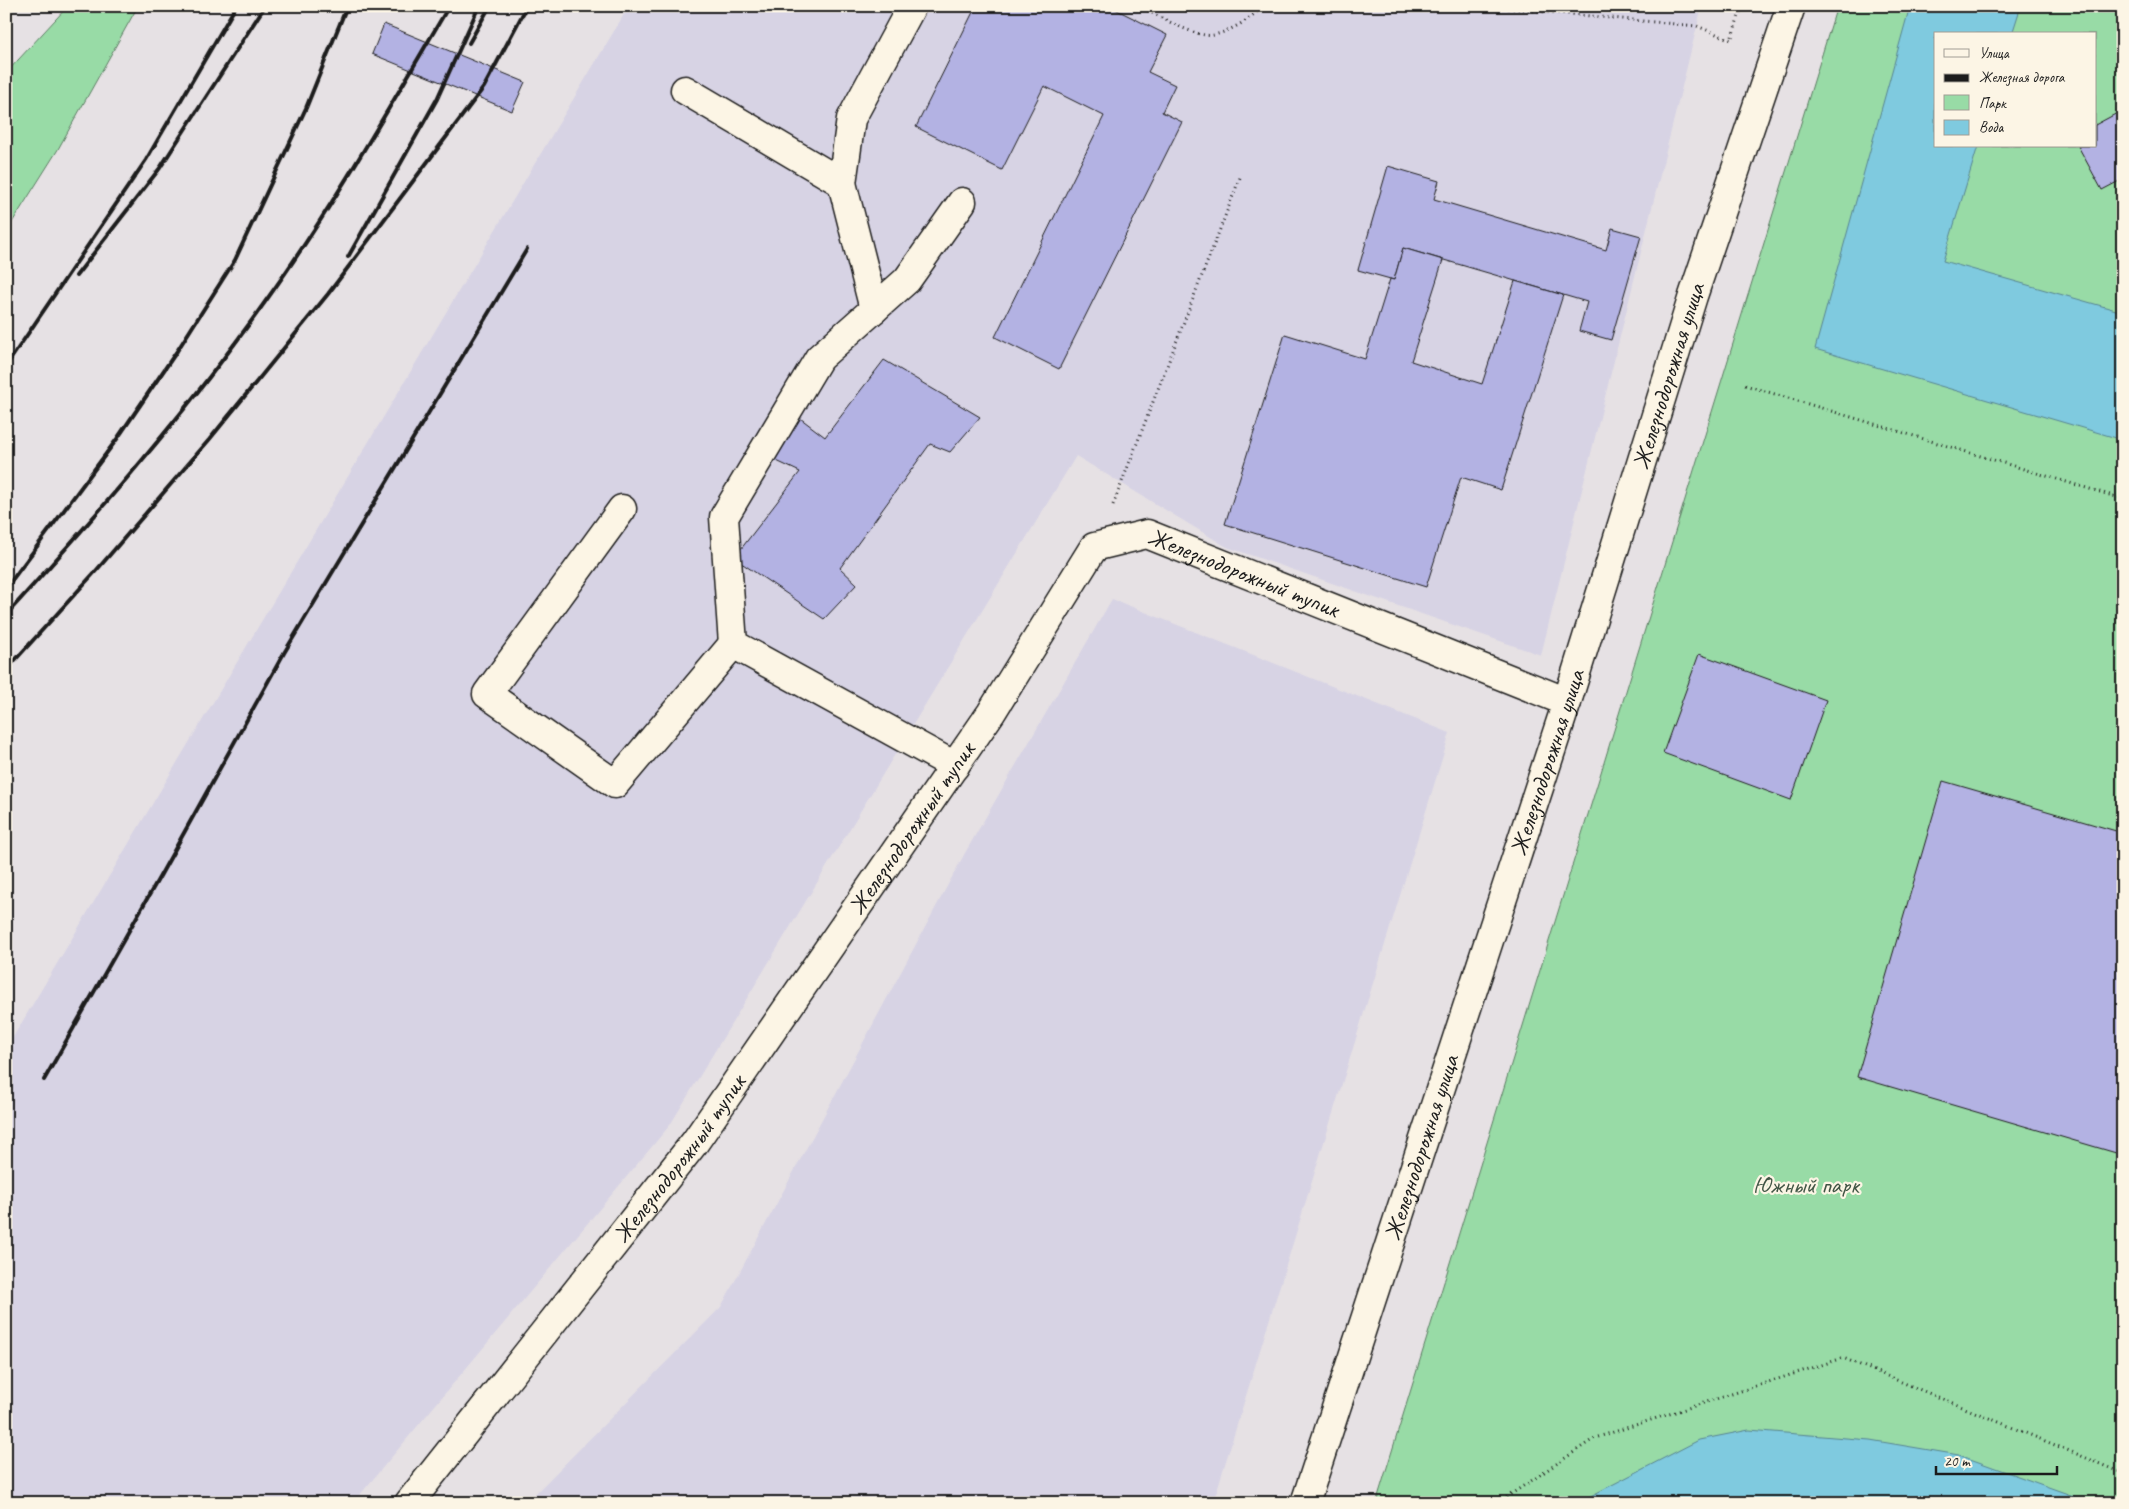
<svg xmlns="http://www.w3.org/2000/svg" width="2129" height="1509" font-family="Caveat,sans-serif">
<style>
.built{fill:#d7d3e4}
.green{fill:#98dba6;stroke:#5a7c61;fill-rule:evenodd}
.water{fill:#7fcadf;stroke:#578491}
.building{fill:#b3b2e3;stroke:#1c1c1c}
.lines{fill:none;stroke-linecap:round;stroke-linejoin:round}
.minor-casing{stroke:#1c1c1c;stroke-width:31}
.path{stroke:#1c1c1c;stroke-width:3;stroke-dasharray:1 4;stroke-linecap:butt}
.minor{stroke:#fcf5e5;stroke-width:28}
.rail{stroke:#1c1c1c;stroke-width:4}
.labels{text-anchor:middle;dominant-baseline:central;stroke-width:4.5;stroke-linejoin:round;paint-order:stroke}
.street-label{font-size:24px;fill:#1c1c1c;stroke:#fcf5e5}
.park-label{font-size:24px;fill:#415545;stroke:#fcf5e5}
</style>
<rect width="100%" height="100%" fill="#e6e1e4"/>
<filter id="ink" filterUnits="userSpaceOnUse"><feTurbulence type="fractalNoise" baseFrequency=".02" numOctaves="2"/><feDisplacementMap in="SourceGraphic" scale="10" xChannelSelector="R" yChannelSelector="G"/><feConvolveMatrix kernelMatrix="1 2 1 2 8 2 1 2 1" color-interpolation-filters="sRGB"/></filter>
<g filter="url(#ink)">
<g class="built">
<path d="M629,6h1073l-161,649 -314,-108 -151,-91 -406,669 -317,378h-347v-454z"/>
<path d="M1112,599l338,134 -237,770h-687l195,-196 244,-454z"/>
</g>
<g class="green">
<path d="M68,6h70l-81,145 -51,81v-159z"/>
<path d="M1837,6h286v1497h-747zM1935,34h160v112h-160z"/>
</g>
<g class="water">
<path d="M1910,6h111l-9,28h-77v112h43l-35,115 180,51v128l-308,-91z"/>
<path d="M1749,1430l121,10 89,15 134,48h-516l122,-63z"/>
</g>
<g class="building">
<path d="M976,6h133l58,29 -19,37 27,13 -13,27 20,10 -123,247 -64,-32 109,-221 -60,-30 -42,84 -86,-43z"/>
<path d="M384,24l141,58 -13,29 -140,-57z"/>
<path d="M2123,110v69l-21,11 -24,-44h17v-21z"/>
<path d="M1388,166l51,15 -5,18 172,51 6,-22 29,8 -30,104 -32,-9 8,-29 -184,-54 -9,32 -36,-10z"/>
<path d="M1403,248l40,12 -32,101 71,23 33,-103 48,14 -62,195 -40,-13 -35,110 -201,-63 60,-190 80,25 25,-80 4,1z"/>
<path d="M884,360l96,57 -30,35 -20,-8 -90,124 17,16 -33,35 -90,-61 66,-86 -34,-16 34,-38 25,19z"/>
<path d="M1699,654l127,46 -35,100 -128,-47z"/>
<path d="M1943,781l180,52v322l-266,-78z"/>
</g>
<g class="lines">
<g class="minor-casing">
<g id="minor">
<path d="M685,90l157,93 32,126"/>
<path d="M842,183l9,-64 61,-113"/>
<path d="M622,509l-135,185 128,90 118,-140"/>
<path d="M955,766l-222,-122 -9,-127 95,-159 88,-78 55,-78"/>
<path id="s1" d="M409,1503l286,-361 296,-429 103,-166 53,-13 420,168"/>
<path id="s2" d="M1305,1503l262,-801 126,-406 98,-290"/>
</g>
</g>
<g class="path">
<path d="M1139,6c16,8 58,33 75,29 20,-5 35,-16 50,-29"/>
<path d="M1483,6l214,20 34,14 11,-34"/>
<path d="M1745,385l378,114"/>
<path d="M1113,505l128,-330"/>
<path d="M1498,1503l97,-65 248,-80 280,115"/>
</g>
<use href="#minor" class="minor"/>
<g class="rail">
<path d="M469,43l21,-37"/>
<path d="M348,257l89,-158 42,-93"/>
<path d="M76,276l84,-108 105,-162"/>
<path d="M6,366l140,-206 90,-154"/>
<path d="M6,588l111,-149 60,-88 58,-91 71,-152 41,-102"/>
<path d="M6,615c91,-100 181,-203 259,-313 68,-95 125,-196 184,-296"/>
<path d="M6,670l89,-98 114,-132 119,-146 156,-207 43,-81"/>
<path d="M44,1080l116,-204 124,-223 243,-404"/>
</g>
</g>
</g>
<g class="labels">
<g class="street-label">
<text stroke="none"><textPath href="#s2" startOffset="1184">Железнодорожная улица</textPath></text>
<text stroke="none"><textPath href="#s1" startOffset="1336">Железнодорожный тупик</textPath></text>
<text stroke="none"><textPath href="#s2" startOffset="779">Железнодорожная улица</textPath></text>
<text stroke="none"><textPath href="#s1" startOffset="842">Железнодорожный тупик</textPath></text>
<text stroke="none"><textPath href="#s2" startOffset="374">Железнодорожная улица</textPath></text>
<text stroke="none"><textPath href="#s1" startOffset="438">Железнодорожный тупик</textPath></text>
</g>
<g class="park-label">
<text x="1806" y="1185">Южный парк</text>
</g>
</g>
<rect width="2129" height="1509" fill="none" stroke="#fcf5e5" stroke-width="25"/>
<rect x="12" y="12" width="2104" height="1484" fill="none" stroke="#1c1c1c" stroke-width="2" filter="url(#ink)"/>
<rect x="1934" y="32" width="162" height="115" fill="#fcf5e5" stroke="#a29e95"/>
<rect x="1944" y="49" width="25" height="8" fill="#fcf5e5" stroke="#a29e95"/>
<text x="1979" y="58" font-size="15" fill="#1c1c1c">Улица</text>
<rect x="1944" y="74" width="25" height="8" fill="#1c1c1c" stroke="#a29e95"/>
<text x="1979" y="82" font-size="15" fill="#1c1c1c">Железная дорога</text>
<rect x="1944" y="95" width="25" height="15" fill="#98dba6" stroke="#a29e95"/>
<text x="1979" y="108" font-size="15" fill="#1c1c1c">Парк</text>
<rect x="1944" y="120" width="25" height="15" fill="#7fcadf" stroke="#a29e95"/>
<text x="1979" y="132" font-size="15" fill="#1c1c1c">Вода</text>
<path d="M1936 1466v8h121v-8" fill="none" stroke="#1c1c1c" stroke-width="2.5"/>
<text x="1944" y="1466" font-size="15" fill="#1c1c1c" stroke="#fcf5e5" stroke-width="4" paint-order="stroke">20 m</text>
</svg>
